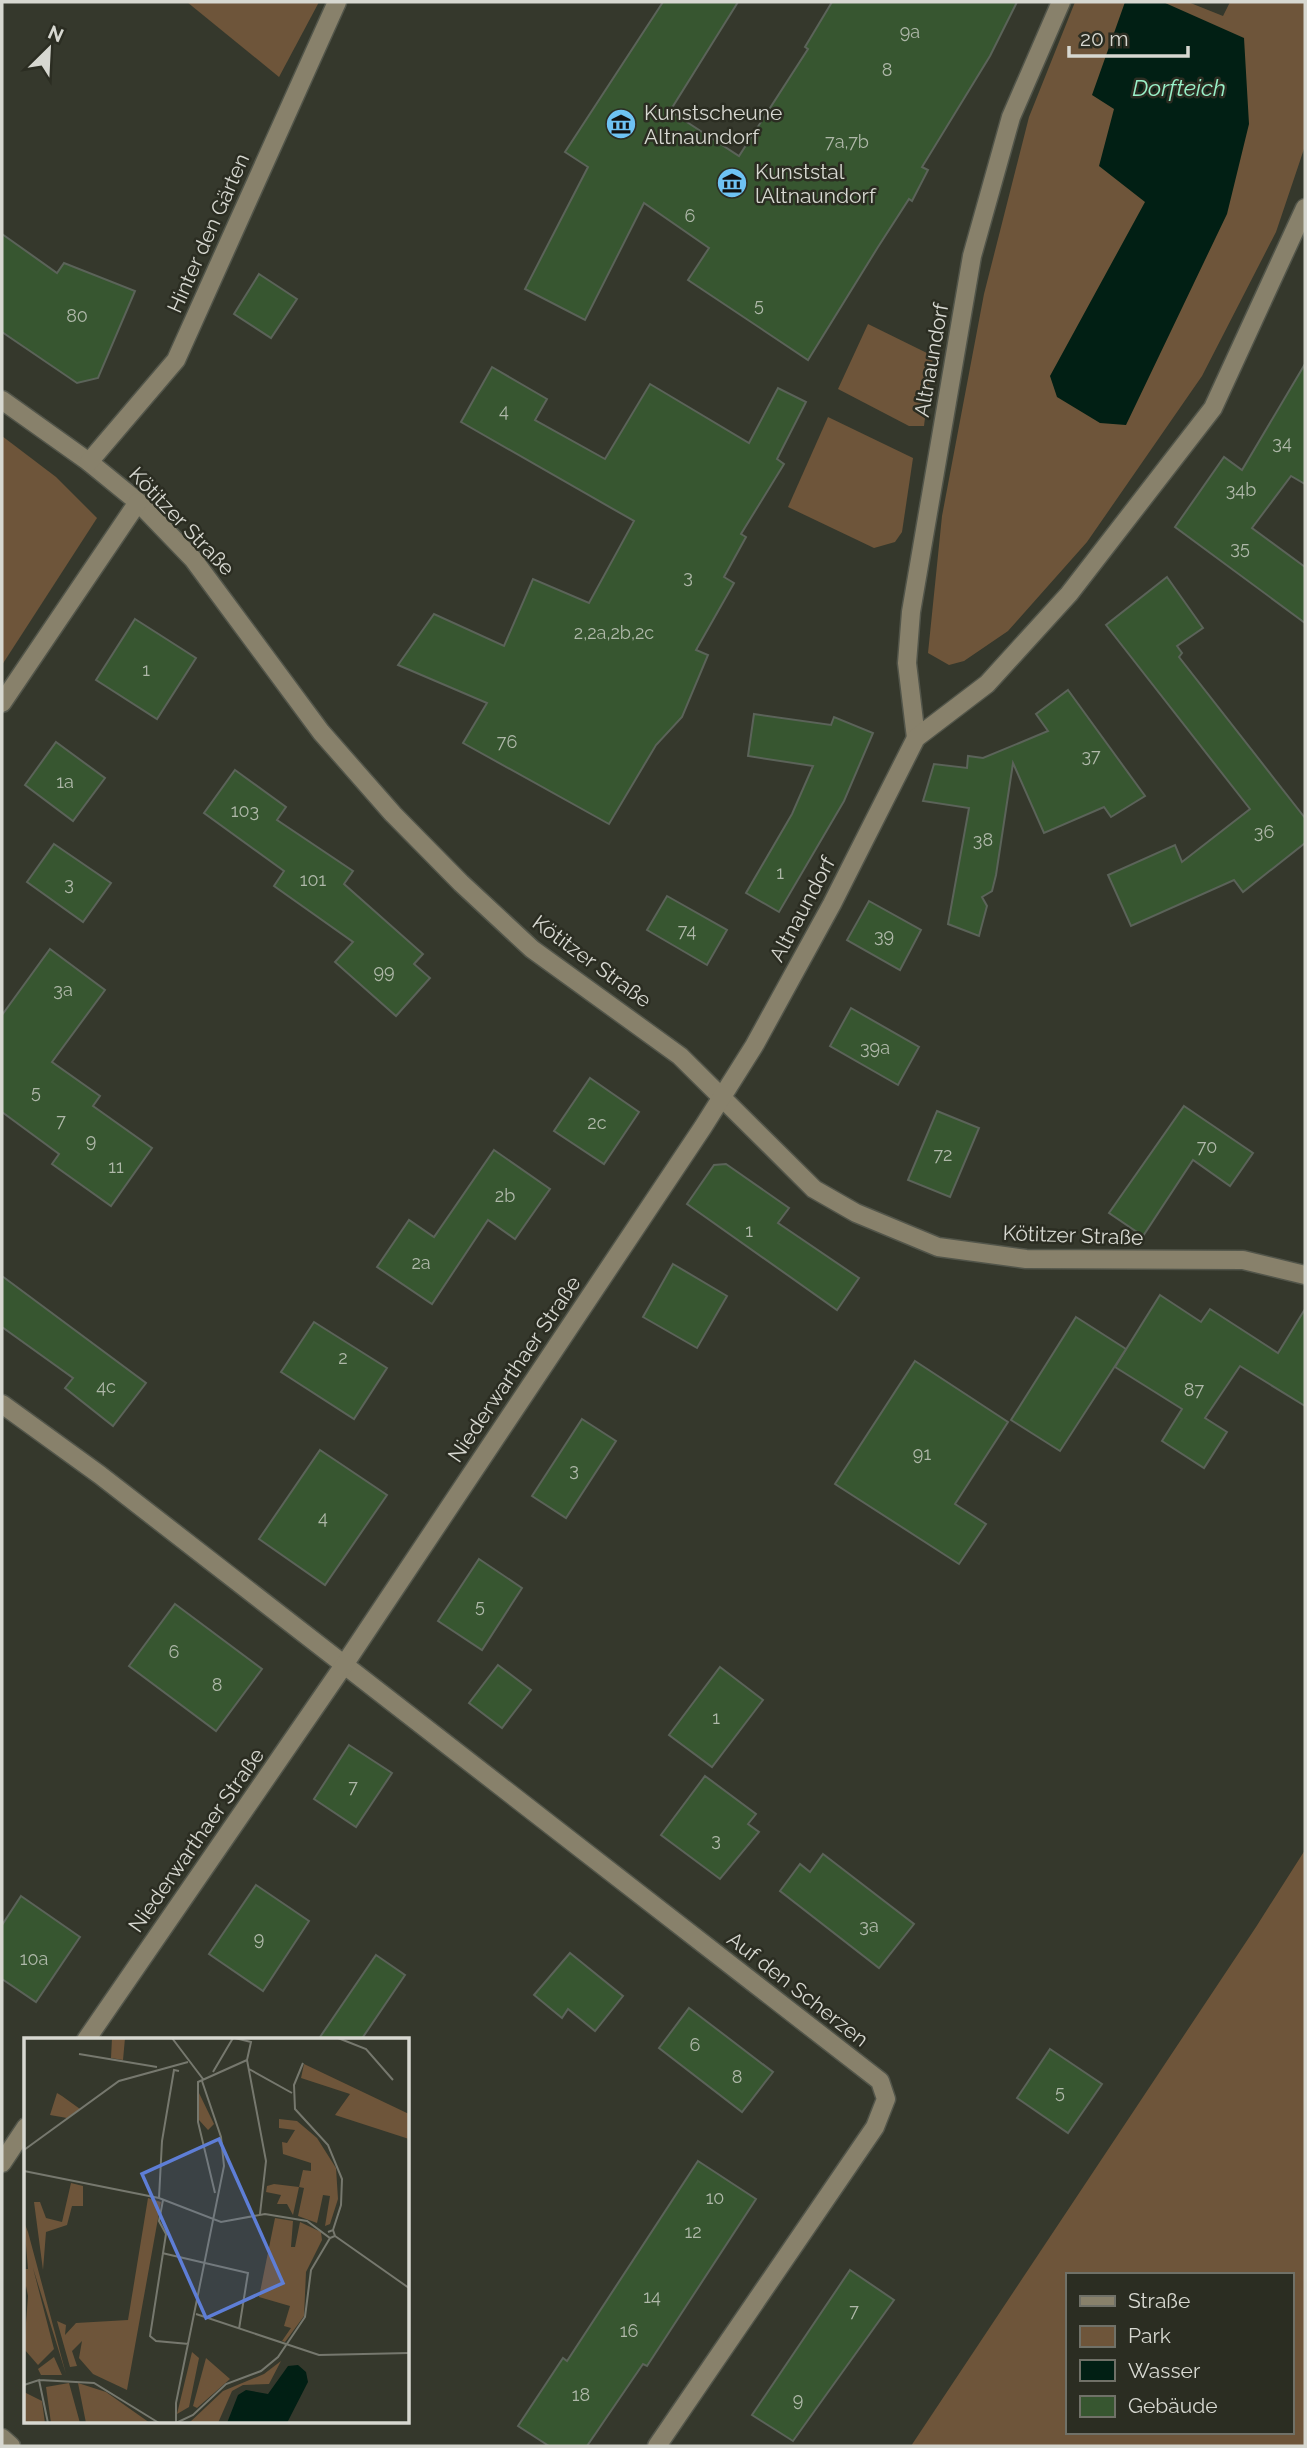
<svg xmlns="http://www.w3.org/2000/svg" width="1307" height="2448" font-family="Raleway,sans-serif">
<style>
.green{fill:#6e553a;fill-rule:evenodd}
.water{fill:#011f14}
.building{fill:#375630;stroke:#5b6359;stroke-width:2}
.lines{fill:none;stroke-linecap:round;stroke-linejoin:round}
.minor-casing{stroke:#52554a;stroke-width:21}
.minor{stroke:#88816b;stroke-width:18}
.labels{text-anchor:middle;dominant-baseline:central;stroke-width:5;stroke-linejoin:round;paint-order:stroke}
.number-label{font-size:18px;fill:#afb8a9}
.poi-label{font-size:21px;fill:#d7d8d1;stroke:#2b2d22;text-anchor:start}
.street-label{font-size:21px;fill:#d7d8d1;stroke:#2b2d22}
.water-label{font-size:23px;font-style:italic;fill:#99f1c9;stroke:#2b2d22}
.inset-road{fill:none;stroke:#76786e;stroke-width:2}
.view{fill:#5e7ed6;fill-opacity:0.15;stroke:#5e7ed6;stroke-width:3.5}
.inset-edge{fill:none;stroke:#d7d8d1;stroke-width:3.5}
</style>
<rect width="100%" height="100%" fill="#35382c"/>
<g class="green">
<path d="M187,2h132l-40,75z"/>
<path d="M1075,2h113l35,14 7,-14h75v144l-29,86 -74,144 -115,166 -79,89 -44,30 -15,4 -21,-12 14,-137 42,-222 45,-177z"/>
<path d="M868,324l65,32 -9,70h-15l-71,-37z"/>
<path d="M828,417l85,41 -11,74 -7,10 -21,6 -86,-41z"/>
<path d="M2,436l54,41 41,41 -95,147z"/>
<path d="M1305,1850v596h-394l345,-519zM1067,2275h224v157h-224z"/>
</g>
<path class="water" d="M1125,2h38l81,36 5,86 -22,90 -101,211 -26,-2 -43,-26 -7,-21 95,-174 -46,-36 15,-57 -22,-14z"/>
<g class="building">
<path d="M663,2h75l-68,109 69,45 69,-107 -3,-2 27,-45h185l-27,54 -68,111 6,3 -16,31 -3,-2 -31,48 -70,113 -120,-80 21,-32 -65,-45 -59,117 -60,-31 63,-122 -23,-15z"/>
<path d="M2,234l55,39 7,-10 71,28 -37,87 -21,5 -75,-51z"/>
<path d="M259,274l38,25 -26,39 -37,-24z"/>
<path d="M1305,364v120l-14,-8 -39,52 53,39v56l-130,-96 49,-70 18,13z"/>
<path d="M492,367l55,32 -12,21 70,39 45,-75 99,59 29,-55 28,14 -29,57 7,5 -43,70 5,3 -22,40 10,6 -38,67 12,5 -26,62 -26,28 -47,79 -146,-81 24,-40 -89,-38 36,-51 70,32 29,-67 56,24 45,-82 -173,-99z"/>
<path d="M1167,577l36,51 -26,18 5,7 -3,4 126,161v25l-62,49 -9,-12 -103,46 -23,-51 67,-30 7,17 68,-53 -144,-184z"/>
<path d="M135,619l61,39 -39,61 -61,-39z"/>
<path d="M1068,690l77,106 -34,21 -7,-10 -60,26 -31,-70 -17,112 -4,16 -10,6 5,9 -8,30 -31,-12 21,-116 -46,-7 11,-37 33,4 1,-12 15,2 65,-27 -12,-17z"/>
<path d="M754,714l77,11 3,-8 39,16 -29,68 -65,111 -33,-19 46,-79 21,-48 -65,-10z"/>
<path d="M56,742l49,36 -32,43 -48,-36z"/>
<path d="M235,770l51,37 -9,13 76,51 -9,13 79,70 -9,10 16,14 -34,38 -61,-54 18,-20 -79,-56 10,-15 -80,-58z"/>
<path d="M54,844l57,39 -28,39 -56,-40z"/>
<path d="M667,896l60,34 -20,35 -60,-35z"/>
<path d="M869,901l52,29 -21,40 -53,-30z"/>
<path d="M50,949l55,41 -53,72 48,34 -7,10 59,42 -41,58 -59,-42 7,-10 -57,-42v-97z"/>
<path d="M851,1008l68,39 -21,38 -68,-39z"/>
<path d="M590,1078l49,34 -35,52 -50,-33z"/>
<path d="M1184,1106l69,47 -23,33 -37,-26 -50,76 -34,-23z"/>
<path d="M937,1111l42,17 -29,69 -42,-17z"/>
<path d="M494,1150l56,39 -35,50 -27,-19 -56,84 -55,-37 32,-47 25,17z"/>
<path d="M726,1164l63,44 -11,15 81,55 -22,32 -150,-106 27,-39z"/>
<path d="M673,1264l54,32 -30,52 -54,-31z"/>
<path d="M2,1276l144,107 -33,43 -48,-38 8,-10 -71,-51z"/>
<path d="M1160,1295l41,27 9,-13 68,44 27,-44v97l-65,-40 -35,52 22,14 -23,36 -42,-27 20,-32 -67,-42z"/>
<path d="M1076,1317l50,32 -66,102 -49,-31z"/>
<path d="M314,1322l73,46 -33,51 -73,-47z"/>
<path d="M915,1361l93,61 -53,82 31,20 -27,40 -124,-80z"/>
<path d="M582,1419l34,22 -50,77 -34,-22z"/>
<path d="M320,1450l67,45 -62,90 -66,-46z"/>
<path d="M479,1559l43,29 -40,62 -44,-29z"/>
<path d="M175,1604l87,65 -46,62 -87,-65z"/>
<path d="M498,1665l33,25 -29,38 -33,-25z"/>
<path d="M720,1667l43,33 -51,67 -43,-32z"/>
<path d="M349,1745l43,28 -36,54 -42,-28z"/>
<path d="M705,1776l51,38 -8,10 11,8 -39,47 -59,-44z"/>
<path d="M823,1854l91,70 -35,44 -99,-77 20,-27 10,8z"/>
<path d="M256,1885l53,36 -46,70 -54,-37z"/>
<path d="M21,1896l59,41 -44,65 -34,-23v-54z"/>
<path d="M570,1953l53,43 -28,35 -27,-22 -6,9 -28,-23z"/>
<path d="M376,1955l29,20 -44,65h-43z"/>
<path d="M689,2008l84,64 -31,40 -83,-64z"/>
<path d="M1050,2049l52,35 -34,49 -51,-35z"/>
<path d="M698,2161l58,38 -109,167 -4,-2 -56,82h-38l-31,-20 45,-68 4,3z"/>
<path d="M850,2270l44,30 -101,141 -41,-26z"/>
</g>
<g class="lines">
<g class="minor-casing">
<g id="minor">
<path d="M2,400l87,62 49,40 55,57 128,173 72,82 68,69 71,66 148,107 134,133 42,24 82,34 88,12 217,1 62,15"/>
<path d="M89,462l87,-102 161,-358"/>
<path d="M2,703l136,-201"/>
<path d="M916,738l-9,-75 4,-51 61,-356 39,-139 50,-115"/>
<path d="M2,1404l98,71 780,606 6,18 -11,28 -218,319"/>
<path d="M86,2040l258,-375 359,-538 51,-81 78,-142 84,-166 71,-54 82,-90 144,-186 92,-200"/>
<path d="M2,2163l24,-36"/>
<path d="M2,2438l9,8"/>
</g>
</g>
<use href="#minor" class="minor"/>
</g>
<defs>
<g id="museum-disc" transform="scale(1.575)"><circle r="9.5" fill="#6ec2f3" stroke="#2b2d22"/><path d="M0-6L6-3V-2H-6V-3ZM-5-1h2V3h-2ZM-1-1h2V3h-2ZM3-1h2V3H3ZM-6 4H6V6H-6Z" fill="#111"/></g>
</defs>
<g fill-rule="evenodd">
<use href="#museum-disc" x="621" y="124"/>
<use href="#museum-disc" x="732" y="183"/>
</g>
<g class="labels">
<g class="number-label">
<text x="910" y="31">9a</text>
<text x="887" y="69">8</text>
<text x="847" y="141">7a,7b</text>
<text x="690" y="215">6</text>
<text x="759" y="304">5</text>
<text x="77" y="315">80</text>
<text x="504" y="410">4</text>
<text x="1282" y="442">34</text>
<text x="1241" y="489">34b</text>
<text x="1240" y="547">35</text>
<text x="688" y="576">3</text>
<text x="614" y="632">2,2a,2b,2c</text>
<text x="146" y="669">1</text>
<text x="507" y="741">76</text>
<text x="1091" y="755">37</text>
<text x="65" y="781">1a</text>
<text x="245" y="810">103</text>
<text x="1264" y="831">36</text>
<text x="983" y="839">38</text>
<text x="780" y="872">1</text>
<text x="313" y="879">101</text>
<text x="69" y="883">3</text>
<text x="687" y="930">74</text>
<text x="884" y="935">39</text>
<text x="384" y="971">99</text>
<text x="63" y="989">3a</text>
<text x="875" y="1047">39a</text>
<text x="36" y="1091">5</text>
<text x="61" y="1120">7</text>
<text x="597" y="1122">2c</text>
<text x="91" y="1140">9</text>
<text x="1207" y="1146">70</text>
<text x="943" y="1154">72</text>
<text x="116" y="1166">11</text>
<text x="505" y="1195">2b</text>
<text x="749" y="1230">1</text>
<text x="421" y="1262">2a</text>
<text x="343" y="1357">2</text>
<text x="106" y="1386">4c</text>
<text x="1194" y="1389">87</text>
<text x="922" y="1453">91</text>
<text x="574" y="1469">3</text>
<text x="323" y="1517">4</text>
<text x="480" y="1605">5</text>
<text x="174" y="1651">6</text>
<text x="217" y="1684">8</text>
<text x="716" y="1717">1</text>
<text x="353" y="1786">7</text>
<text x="716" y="1839">3</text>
<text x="869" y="1925">3a</text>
<text x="259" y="1938">9</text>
<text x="34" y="1958">10a</text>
<text x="695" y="2044">6</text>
<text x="737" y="2076">8</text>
<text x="1060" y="2091">5</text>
<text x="715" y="2197">10</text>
<text x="693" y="2231">12</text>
<text x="652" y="2296">14</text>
<text x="854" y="2310">7</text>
<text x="629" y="2330">16</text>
<text x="581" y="2394">18</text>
<text x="798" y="2399">9</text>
</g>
<g class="poi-label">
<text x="644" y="112">Kunstscheune<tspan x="644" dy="24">Altnaundorf</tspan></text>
<text x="755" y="171">Kunststal<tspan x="755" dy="24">lAltnaundorf</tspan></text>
</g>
<g class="street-label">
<text transform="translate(208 233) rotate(-66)">Hinter den Gärten</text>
<text transform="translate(931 360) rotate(-80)">Altnaundorf</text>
<text transform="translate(182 521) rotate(46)">Kötitzer Straße</text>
<text transform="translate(802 909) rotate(-62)">Altnaundorf</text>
<text transform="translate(592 961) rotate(36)">Kötitzer Straße</text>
<text transform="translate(1073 1235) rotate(2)">Kötitzer Straße</text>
<text transform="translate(514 1369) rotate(-56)">Niederwarthaer Straße</text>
<text transform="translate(196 1840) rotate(-55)">Niederwarthaer Straße</text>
<text transform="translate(798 1989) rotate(38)">Auf den Scherzen</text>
</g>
<g class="water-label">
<text x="1179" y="87">Dorfteich</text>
</g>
</g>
<g transform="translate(24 2038)">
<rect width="385" height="385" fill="#35382c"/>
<path d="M88,0h19h-6l-2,22 -12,-2zM280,26l105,50v25l-74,-24 15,-21 -49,-16zM33,55l5,3 18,13 -13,9 -17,-3zM175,55l15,31 -6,6 -9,-10zM255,81l18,2 20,17 19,30 2,31 -8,25 -5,2 5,-30 -7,-1 -6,28 -19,-7 6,-28 -5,-1 -6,28 -6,-11h-10l4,-9 -15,-3 1,-6 7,-2 25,3 4,-17 8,1v-8l-28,-9 -1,-12 5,1 8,-13 -16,-2zM47,145l12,3v20h-11l-5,19 -21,7 -3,38 -9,-68h6l6,16 16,4zM124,160l13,4 -34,188 -34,-16 -14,-16 3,-17 -10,10 5,15 -7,1 -13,-46 9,4 -1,10 11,-12 52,-3zM251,180l18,3 -2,26h4l5,-25 21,10 1,8 -16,32 -2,44 -19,26 -3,-1 9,-13 -7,-2 6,-20 -31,-9zM0,184l4,10 38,142 -33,-106 21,81 -16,16 -14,-16 4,-53 -2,-10 -2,8v-25h4zM168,314l7,6 -10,49 -12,7zM30,319l8,18h-21l-3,-6zM182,320l24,21 -33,29 -4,-2zM257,323l-12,23 -26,1 -11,6 -14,32h-29l34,-32 41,-17zM45,345l11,40h-29l-5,-36zM54,345l28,9 44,31h-64zM0,354l18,9 3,22h-21z" fill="#6e553a"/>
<path d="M274,327l8,7 2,10 -21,41h-60l11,-28 8,-5 22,4 20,-28z" fill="#011f14"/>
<path class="inset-road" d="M148,0l31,41M211,0l16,4 -4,18 19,101 -6,53M314,0l28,11 27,31M55,16l78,13M279,25l-9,22 1,24 33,36 14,34 -1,26 -8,25M225,31l43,24M189,34l20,-34M0,112l95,-69 69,-19M0,133l135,27 62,24 44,-8 42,7 23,17 5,-2 -2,-6 -5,2M191,155l-17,-71v-40l49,-22M135,160l3,-57 12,-71 5,1M139,162l-4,21 7,13 -16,102 6,5 33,3M311,198l74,52M138,215l86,20 -9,56M172,276l123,41 90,-2M15,342l55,3 65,40M0,347l15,-5 9,43M152,385v-20l48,-237 -3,-29 -19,-56M152,385l17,-8 33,-31 35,-13 17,-14 27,-40 6,-47 19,-32"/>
<path class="view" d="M195,101l64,144 -77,35 -64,-144z"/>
<rect width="385" height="385" class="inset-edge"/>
</g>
<rect width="1307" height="2448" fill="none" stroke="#d7d8d1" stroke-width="7"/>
<rect x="1066" y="2273" width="228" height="161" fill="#2b2d22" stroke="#707168" stroke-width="2"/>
<rect x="1080" y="2296" width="35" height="10" fill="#88816b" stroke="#707168" stroke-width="2"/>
<text x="1128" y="2308" font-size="21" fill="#d7d8d1">Straße</text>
<rect x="1080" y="2326" width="35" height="21" fill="#6e553a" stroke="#707168" stroke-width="2"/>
<text x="1128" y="2343" font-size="21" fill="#d7d8d1">Park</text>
<rect x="1080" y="2360" width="35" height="21" fill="#011f14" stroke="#707168" stroke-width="2"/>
<text x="1128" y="2378" font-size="21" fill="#d7d8d1">Wasser</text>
<rect x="1080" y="2396" width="35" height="21" fill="#375630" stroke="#707168" stroke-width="2"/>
<text x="1128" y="2413" font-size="21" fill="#d7d8d1">Gebäude</text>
<g transform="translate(49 49) rotate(24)" stroke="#2b2d22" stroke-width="5" paint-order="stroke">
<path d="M0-5L12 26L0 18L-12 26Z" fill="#d7d8d1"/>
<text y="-10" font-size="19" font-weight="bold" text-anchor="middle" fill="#d7d8d1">N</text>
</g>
<path d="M1069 46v10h119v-10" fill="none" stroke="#d7d8d1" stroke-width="3.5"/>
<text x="1080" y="46" font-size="21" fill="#d7d8d1" stroke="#2b2d22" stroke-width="5" paint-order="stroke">20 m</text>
</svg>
